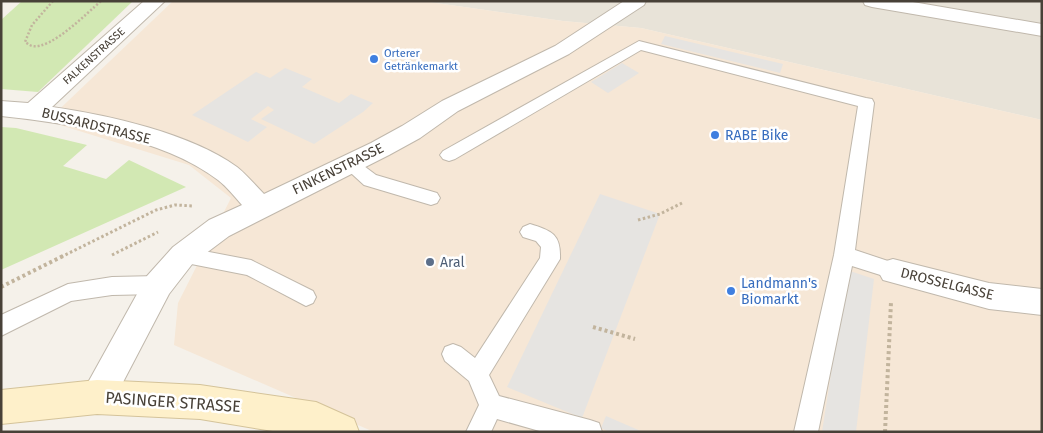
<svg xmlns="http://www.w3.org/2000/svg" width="1043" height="433" font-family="'Fira Sans',sans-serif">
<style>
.residential{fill:#e8e3d8}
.commercial{fill:#f6e7d6}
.green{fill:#d2e8b3}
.parking{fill:#e6e4e1}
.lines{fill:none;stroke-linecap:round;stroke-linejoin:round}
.lane-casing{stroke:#c0b8ac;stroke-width:2}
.street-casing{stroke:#c0b8ac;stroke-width:2}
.secondary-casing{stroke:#d4c39a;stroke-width:2}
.path-far2{stroke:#c2b49d;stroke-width:2.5;stroke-dasharray:2 2;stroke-linecap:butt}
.path-far1{stroke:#c2b49d;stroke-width:3;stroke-dasharray:2.5 2.5;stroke-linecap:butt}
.path{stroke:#c2b49d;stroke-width:4;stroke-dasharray:3 3;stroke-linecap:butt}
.lane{fill:#fff;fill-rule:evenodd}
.street{fill:#fff;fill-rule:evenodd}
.secondary{fill:#fef0ca;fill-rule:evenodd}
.shop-dot{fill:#3f7fe0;stroke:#fff;stroke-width:2}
.service-dot{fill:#5c6f8a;stroke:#fff;stroke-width:2}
.labels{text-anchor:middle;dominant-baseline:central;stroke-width:5;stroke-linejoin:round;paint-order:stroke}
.far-shop-label{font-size:11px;fill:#366cbe;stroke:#fff;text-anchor:start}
.far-street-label{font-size:11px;fill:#484138;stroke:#fff}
.street-label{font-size:14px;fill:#484138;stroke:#fff}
.shop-label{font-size:14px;fill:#366cbe;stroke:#fff;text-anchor:start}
.service-label{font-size:14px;fill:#4e5e75;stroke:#fff;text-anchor:start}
.near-street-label{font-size:16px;fill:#484138;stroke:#fff}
</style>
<rect width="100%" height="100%" fill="#f5f1ea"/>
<path class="residential" d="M422,1h620v119l-401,-92 -78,-7z"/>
<path class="commercial" d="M173,1h249l141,20 78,7 401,92v312h-668l-200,-87 4,-42 53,-105 -42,-33 -142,-44z"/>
<g class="green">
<path d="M22,1h111l-95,91 -37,-3v-69z"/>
<path d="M1,127l15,1 71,17 -24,21 43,13 23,-19 57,27 -185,83z"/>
</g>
<g class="parking">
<path d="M665,36l118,28 -3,9 -119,-29z"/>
<path d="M622,63l17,10 -31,20 -17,-11z"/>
<path d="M285,68l27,11 -10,8 37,16 12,-9 22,9 -10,9 -49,32 -53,-25 13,-9 -6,-4 -17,13 16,8 -19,15 -56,-27 64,-43 14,6z"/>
<path d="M600,194l60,20 -78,204 -75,-31z"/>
<path d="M847,270l27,9 -18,153h-34z"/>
<path d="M606,416l37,16h-34l-8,-4z"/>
</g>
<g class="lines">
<g class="lane-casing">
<g id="lane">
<path d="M639,41l227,57 6,1 2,4 -19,147 45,15 3,6 -3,6 -7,2 -41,-13 -34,166h-24l40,-177 24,-149 -217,-56 -186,109 -6,2 -6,-2 -3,-4 3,-4z"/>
<path d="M350,158l6,2 20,15 61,18 3,5 -3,5 -6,2 -67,-20 -23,-21 3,-4z"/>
<path d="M530,224c22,7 31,10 30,35l-71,116 10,21 91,24 9,3 3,9h-59l-46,-13 -6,13h-25l13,-27 -10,-24 -24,-20 -3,-7 3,-7 8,-3 8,3 14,11 65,-100 1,-11 -5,-6 -13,-4 -3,-5 3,-5z"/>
<path d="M183,247l68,13 62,31 3,6 -3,6 -7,3 -59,-31 -71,-14 -3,-6 3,-6z"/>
<path d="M158,276l7,3 3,6 -3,6 -7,3 -46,1 -41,6 -70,35v-21l67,-31 44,-7z"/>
</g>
</g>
<g class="street-casing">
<g id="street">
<path d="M144,1h21l-113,106c56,8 138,26 185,60 10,8 18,18 27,27l107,-51 31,-17 40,-25 113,-55 69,-45h22l-2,4 -75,49 -111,57 -38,27 -31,17 -160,81 -36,27 -24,31 -60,115 -12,5 -12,-5 -5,-12 67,-121 26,-29 36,-27 33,-15c-8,-9 -15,-18 -24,-25 -55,-42 -149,-57 -217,-64v-15l27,2z"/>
<path d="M863,1h44l135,23v12l-170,-29 -7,-2z"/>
<path d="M893,259l96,24 53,6v26l-53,-6 -106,-29 -5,-9 5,-9z"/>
</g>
</g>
<g class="secondary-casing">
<path id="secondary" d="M97,380l103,5 116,17 38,17 5,13h-80l-79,-13 -103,-5 -96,10v-34z"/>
</g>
<path class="path-far2" d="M53,1l-21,24 -7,17c2,1 4,3 7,4 19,4 55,-33 69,-45"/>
<g class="path-far1">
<path d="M638,220l22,-6 22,-11"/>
<path d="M112,255l46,-23"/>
<path d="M61,257l95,-47 19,-5 19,1"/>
</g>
<g class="path">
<path d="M1,287l62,-31"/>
<path d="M593,327l42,12"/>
<path d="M885,432l6,-130"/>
</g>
<use href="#lane" class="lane"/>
<use href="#street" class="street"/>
<use href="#secondary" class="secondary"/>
</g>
<g class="shop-dot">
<circle cx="374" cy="59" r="5"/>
<circle cx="715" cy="135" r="5"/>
<circle cx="731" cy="291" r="5"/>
</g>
<circle class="service-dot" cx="430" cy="262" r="5"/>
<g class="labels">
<g class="far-shop-label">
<text x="384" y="53">Orterer<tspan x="384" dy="13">Getränkemarkt</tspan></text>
</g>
<g class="far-street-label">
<text transform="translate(94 56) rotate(-42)">FALKENSTRASSE</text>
</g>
<g class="street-label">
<text transform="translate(96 126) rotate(14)">BUSSARDSTRASSE</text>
<text transform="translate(338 169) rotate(-26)">FINKENSTRASSE</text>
<text transform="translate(947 284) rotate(14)">DROSSELGASSE</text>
</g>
<g class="shop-label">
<text x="725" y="135">RABE Bike</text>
<text x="741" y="283">Landmann's<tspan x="741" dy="16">Biomarkt</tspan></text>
</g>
<g class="service-label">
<text x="440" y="262">Aral</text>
</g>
<g class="near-street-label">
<text transform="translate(173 402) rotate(4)">PASINGER STRASSE</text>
</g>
</g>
<rect width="1043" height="433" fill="none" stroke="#484138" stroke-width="5"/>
</svg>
